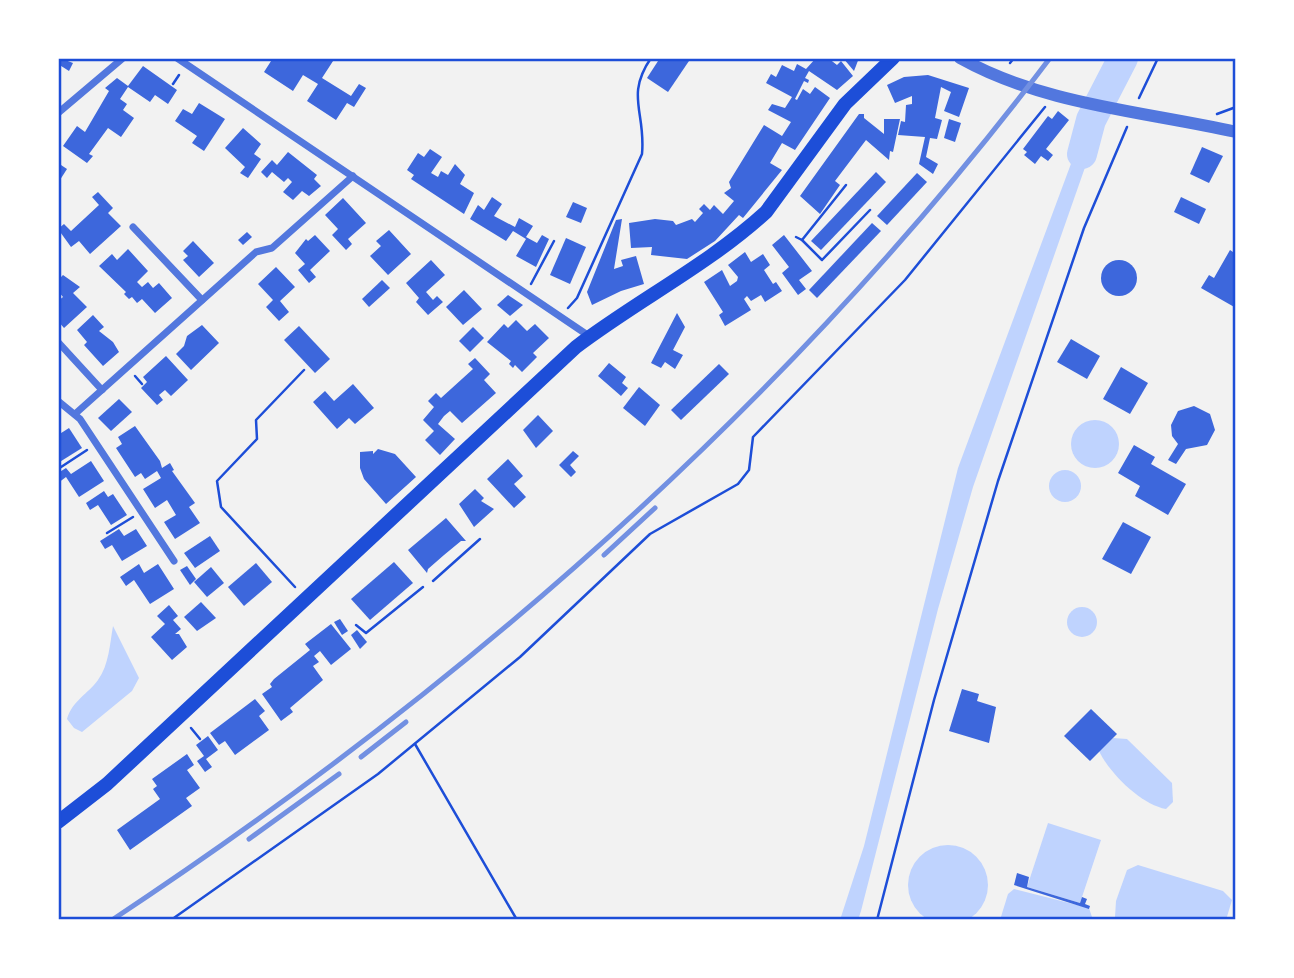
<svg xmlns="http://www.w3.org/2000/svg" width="1294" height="978" font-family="Raleway,sans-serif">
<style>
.water{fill:#bfd3fe}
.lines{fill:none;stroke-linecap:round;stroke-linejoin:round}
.river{stroke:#bfd3fe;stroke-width:30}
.building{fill:#3d67dc}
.path{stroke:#1d4ed8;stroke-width:2.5}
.minor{stroke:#5277de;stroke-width:7}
.tertiary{stroke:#5277de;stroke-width:12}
.secondary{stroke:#1d4ed8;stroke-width:14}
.rail{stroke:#7290e2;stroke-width:5}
.neatline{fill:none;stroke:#1d4ed8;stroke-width:2.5}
</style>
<rect width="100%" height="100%" fill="#f2f2f2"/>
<g class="water">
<path d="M1113,58h19l-24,41 -20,-5z"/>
<path d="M1085,113l14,3 -10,40 -116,331 -35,122 -77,302 -3,9h-18l24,-74 94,-378 114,-307z"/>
<circle cx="1095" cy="444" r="24"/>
<circle cx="1065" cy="486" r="16"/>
<circle cx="1082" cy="622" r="15"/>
<path d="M113,626l26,52 -7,13 -50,41 -8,-4 -7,-9c5,-18 21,-25 31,-39 11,-15 12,-37 15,-54z"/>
<path d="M1113,738l14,1 45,44 1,19 -7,7c-24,-4 -56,-35 -67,-58z"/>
<path d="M1048,823l53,17 -21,63 -53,-16z"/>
<circle cx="948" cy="885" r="40"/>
<path d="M1138,865l85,26 9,9 -6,20h-106l-5,-3 1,-16 11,-31z"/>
<path d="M1014,889l75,19 4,12h-93l8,-26z"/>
</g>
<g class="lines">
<path class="river" d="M1082,154l9,-34 32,-62"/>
</g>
<g class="building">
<path d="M60,58l13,5 -4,8 -11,-7z"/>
<path d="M273,58h33l5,3 2,-3h22l-13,20 29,18 8,-12 7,4 -12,19 -7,-4 -11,17 -29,-19 11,-17 -15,-9 -10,16 -29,-19z"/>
<path d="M660,58h31l-23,34 -21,-14z"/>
<path d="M816,58h12l9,7 4,-4 12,15 -16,14 -28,-19 -4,7 4,2 -1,3 -4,-2 -9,18 2,1 6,-11 7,5 5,-7 15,11 -35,52 -13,-7 -12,20 12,7 -39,48 -4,-3 -24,26 -28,18 -36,-4 1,-8 -21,1 -2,-25 26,-4 18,2 3,4 16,-6 3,3 8,-9 -4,-4 5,-5 6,6 4,-5 9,9 11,-13 -10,-8 7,-5 -2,-6 35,-57 18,11 9,-14 -23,-12 4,-6 13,4 7,-11 -26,-14 5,-9 5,3 6,-12 12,6 3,-7 9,5z"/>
<path d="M843,58h16l-5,13z"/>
<path d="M143,66l34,24 -9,14 -13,-9 -5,7 -22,-15 -8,12 7,5 -4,6 11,8 -13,19 -13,-9 -19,26 4,2 -6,7 -24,-17 14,-20 8,6 24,-41 -4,-3 12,-10 11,8z"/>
<path d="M928,75l41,13 -10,29 -15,-6 7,-19 -10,-5 -6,31 7,2 -5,19 -7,-1 -4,19 12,7 -5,10 -14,-10 6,-27 -27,-2 3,-14 4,1 1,-17 6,-1v-8l-17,7 -8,-18 17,-8z"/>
<path d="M199,103l26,16 -21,32 -12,-8 5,-7 -22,-15 8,-12 9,5z"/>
<path d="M1058,111l11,9 -23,29 7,6 -5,6 -7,-5 -6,8 -11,-9 3,-3 -4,-3 25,-33 4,3z"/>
<path d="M859,114h5v4l20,16v-15h16l-7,33 -3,-1 -1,9 -23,-20 -31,41 5,4 -20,29 -20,-18z"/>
<path d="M949,119l12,4 -6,19 -11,-4z"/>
<path d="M243,128l18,16 -7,10 7,5 -13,19 -8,-5 5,-6 -20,-19z"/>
<path d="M1202,147l21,9 -14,27 -19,-9z"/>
<path d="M430,149l12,8 -11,16 7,4 3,-6 7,4 7,-11 10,11 -5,9 14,9 -10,21 -53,-35 3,-4 -7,-5 11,-17 6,4z"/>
<path d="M288,152l29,23 -3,4 7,7 -12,10 -7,-5 -9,9 -10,-8 9,-10 -4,-4 -4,4 -12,-10 -5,6 -6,-6 11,-12 5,5z"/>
<path d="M58,163l9,6 -9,14z"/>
<path d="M876,172l10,10 -65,68 -10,-9z"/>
<path d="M917,173l10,9 -40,43 -10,-9z"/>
<path d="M98,192l15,16 -5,5 13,13 -31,28 -11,-13 -8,6 -13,-18 6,-5 7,7 28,-26 -7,-8z"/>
<path d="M492,197l10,7 -8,12 21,11 4,-9 14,8 -7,11 11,6 5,-8 7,4 -13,28 -20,-11 10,-17 -13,-8 -7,10 -36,-22 8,-14 6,5z"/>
<path d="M1181,197l25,12 -7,15 -25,-12z"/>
<path d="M343,198l23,25 -18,16 4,5 -6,6 -14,-15 6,-6 -13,-14z"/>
<path d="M573,202l14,6 -6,15 -15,-6z"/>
<path d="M622,219l-8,50 9,-3 -2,-6 15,-4 8,28 -23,7 -29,14 -5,-13 29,-72z"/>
<path d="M872,223l9,8 -64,67 -8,-8z"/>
<path d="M389,230l22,24 -23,21 -18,-19 11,-10 -5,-5z"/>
<path d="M247,232l5,5 -9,8 -5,-5z"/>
<path d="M315,235l15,16 -20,19 6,7 -7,6 -11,-13 7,-6 -10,-11 11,-14 2,2z"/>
<path d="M784,235l28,36 -13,9 7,9 -8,6 -16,-22 7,-6 -17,-22z"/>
<path d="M566,238l20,9 -16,37 -20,-9z"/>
<path d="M193,241l21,22 -15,14 -16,-17 5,-4 -5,-5z"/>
<path d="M128,249l20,22 -11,11 5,5 6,-5 5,6 6,-5 13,15 -17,15 -13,-14 -5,4 -5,-6 -3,2 -5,-5 2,-2 -27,-26 13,-12 5,6z"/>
<path d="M1230,250l6,4v54l-35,-20 8,-13 5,3z"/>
<path d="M745,252l6,10 12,-8 7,11 -6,5 9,14 3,-2 6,9 -17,11 -4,-7 -10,6 -4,-5 -3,3 7,11 -26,16 -6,-11 4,-3 -19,-30 18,-12 8,16 7,-5 1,-4 -10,-12z"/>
<circle cx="1119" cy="278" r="18"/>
<path d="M431,260l14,15 -19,17 7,8 4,-4 6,6 -15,13 -12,-13 3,-4 -13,-15z"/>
<path d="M276,267l19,20 -15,14 9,11 -10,9 -13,-14 7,-7 -15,-16z"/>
<path d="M63,275l17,12 -7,6 14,14 -23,21 -6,-7v-20l5,-4 -5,-6v-11z"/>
<path d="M382,280l8,8 -21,19 -7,-8z"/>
<path d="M464,290l18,19 -19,16 -17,-18z"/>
<path d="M508,295l15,10 -13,11 -13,-11z"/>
<path d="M677,313l8,14 -12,23 10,5 -8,14 -10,-7 -4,6 -10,-5z"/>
<path d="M93,315l11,12 -5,4 14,11 6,10 -16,14 -19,-21 3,-3 -10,-12z"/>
<path d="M516,320l11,11 8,-7 14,14 -16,15 4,4 -15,15 -7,-7 -2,3 -4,-4 2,-3 -24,-19 17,-18 4,4z"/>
<path d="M202,325l17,18 -28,27 -15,-16 8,-8 3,-10z"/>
<path d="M299,326l31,33 -15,14 -31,-33z"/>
<path d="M473,327l11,11 -14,14 -11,-11z"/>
<path d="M1071,339l29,17 -13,23 -30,-17z"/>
<path d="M166,356l22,24 -17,16 -6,-6 -6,5 4,5 -6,5 -16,-17 6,-6 -4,-5z"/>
<path d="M475,358l15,16 -6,6 12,13 -34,30 -12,-12 -6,5 -6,8 17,15 -15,16 -15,-15 9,-9 -11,-11 11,-13 -6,-6 8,-8 5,5 32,-29 -5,-5z"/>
<path d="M609,363l17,14 -4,6 6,5 -7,8 -23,-20z"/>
<path d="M719,364l10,10 -48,46 -10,-10z"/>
<path d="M1121,367l27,16 -18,31 -27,-15z"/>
<path d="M353,384l21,24 -19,16 -6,-6 -12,11 -24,-27 12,-11 9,10z"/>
<path d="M639,387l21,18 -15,21 -22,-18z"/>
<path d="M119,399l13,13 -21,19 -13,-13z"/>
<path d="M1194,406l16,8 5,16 -8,15 -21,4 -10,15 -8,-4 10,-16 -6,-8 -1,-11 7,-14z"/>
<path d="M538,415l15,16 -17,17 -13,-18z"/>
<path d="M135,426l25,35 2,7 8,-5 4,7 -2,1 23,32 -6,4 11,16 -25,16 -11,-17 12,-7 -9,-15 -12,8 -12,-19 18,-11 -4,-7 -12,8 -4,-6 -6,4 -19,-29 6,-4 -4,-7z"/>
<path d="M69,428l13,20 -24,15v-28z"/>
<path d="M1134,445l21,12 -4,7 35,20 -18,31 -33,-19 5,-10 -22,-13z"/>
<path d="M378,449l17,5 21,23 -30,27 -22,-25 -4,-11v-16l13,-1v3z"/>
<path d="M573,451l6,5 -9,9 6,7 -5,5 -12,-12z"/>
<path d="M508,459l15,17 -9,8 12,13 -12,11 -27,-29z"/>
<path d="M91,461l13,20 -25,16 -13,-20 -8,6v-10l8,-5 5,6z"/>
<path d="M475,489l9,9 -3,3 13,8 -20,18 -15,-23z"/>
<path d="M104,491l4,6 5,-3 14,21 -16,10 -13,-20 -8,5 -4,-7z"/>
<path d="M446,518l20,23h-5l-17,14 -16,14 -1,4 -19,-23z"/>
<path d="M1123,522l28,15 -20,37 -29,-15z"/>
<path d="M119,529l5,7 12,-7 11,17 -25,15 -10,-16 -7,4 -5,-8z"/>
<path d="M210,536l10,15 -25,17 -11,-15z"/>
<path d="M394,562l19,21 -43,37 -19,-21z"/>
<path d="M256,563l16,19 -28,24 -16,-19z"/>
<path d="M139,564l5,9 14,-9 16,25 -24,15 -16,-24 -8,6 -6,-9z"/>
<path d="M187,566l9,13 -6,6 -10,-15z"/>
<path d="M211,567l13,16 -17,14 -13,-15z"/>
<path d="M201,602l15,16 -19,13 -13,-14z"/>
<path d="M169,605l9,11 -5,4 8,9 -6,5h4l8,13 -15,13 -21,-23 14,-13 -8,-8z"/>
<path d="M340,619l8,12 -6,4 -8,-13z"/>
<path d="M331,624l20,25 -20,16 -11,-14 -6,5 5,6 -6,4 10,14 -33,28 3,4 -12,9 -19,-27 10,-7 -2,-3 4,-5 36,-29 -5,-6z"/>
<path d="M357,630l10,12 -7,7 -9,-14z"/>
<path d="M962,689l17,5 -2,7 19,6 -7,36 -40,-12z"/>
<path d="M255,699l10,12 -6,5 10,14 -34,25 -10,-14 -6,4 -9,-12z"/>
<path d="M1091,709l26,25 -27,27 -26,-25z"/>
<path d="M208,736l10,14 -12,9 6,8 -7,5 -8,-11 7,-5 -8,-11z"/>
<path d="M187,754l7,11 -7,5 13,18 -14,10 6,8 -62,44 -13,-20 43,-31 -7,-10 4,-3 -5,-7z"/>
<path d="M1017,873l12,4 -2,10 53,16 2,-6 5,2 -2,5 5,2 -1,3 -75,-24z"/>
</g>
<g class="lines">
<g class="path">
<path d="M1010,63l4,-5"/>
<path d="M173,84l6,-9"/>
<path d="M1139,98l19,-40"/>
<path d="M1217,114l19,-7"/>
<path d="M796,237l6,3 44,-55"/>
<path d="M802,240l20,20 48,-50"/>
<path d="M531,284l23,-43"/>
<path d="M568,308l9,-10 65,-144c4,-42 -17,-58 9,-96"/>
<path d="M135,376l7,8"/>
<path d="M58,469l29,-19"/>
<path d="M107,533l26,-16"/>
<path d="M433,581l47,-42"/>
<path d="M295,587l-74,-80 -4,-26 40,-42 -1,-19 48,-50"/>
<path d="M356,625l10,8 57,-46"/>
<path d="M191,728l9,11"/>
<path d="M415,744l102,176"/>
<path d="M171,920l207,-146 142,-117 130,-123 88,-50 11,-14 4,-33 152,-157 140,-173"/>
<path d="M877,920l57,-220 64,-219 86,-253 43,-101"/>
</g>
<g class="minor">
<path d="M177,58l412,278"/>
<path d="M58,113l65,-55"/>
<path d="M133,227l69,73"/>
<path d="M58,342l44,48"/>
<path d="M58,401l22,18 94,142"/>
<path d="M75,414l181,-162 16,-4 81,-72"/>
</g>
<path class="tertiary" d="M960,58c84,47 183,53 276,74"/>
<path class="secondary" d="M58,822l49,-38 469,-437c62,-47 132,-82 190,-135l79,-108 48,-46"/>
<g class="rail">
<path d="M604,555l51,-47"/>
<path d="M361,757l45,-35"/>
<path d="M249,839l90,-65"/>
<path d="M112,920c355,-235 680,-521 938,-862"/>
</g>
</g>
<rect width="1294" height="978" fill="none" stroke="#ffffff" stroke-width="119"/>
<rect x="60" y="60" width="1174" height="858" class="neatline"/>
</svg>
